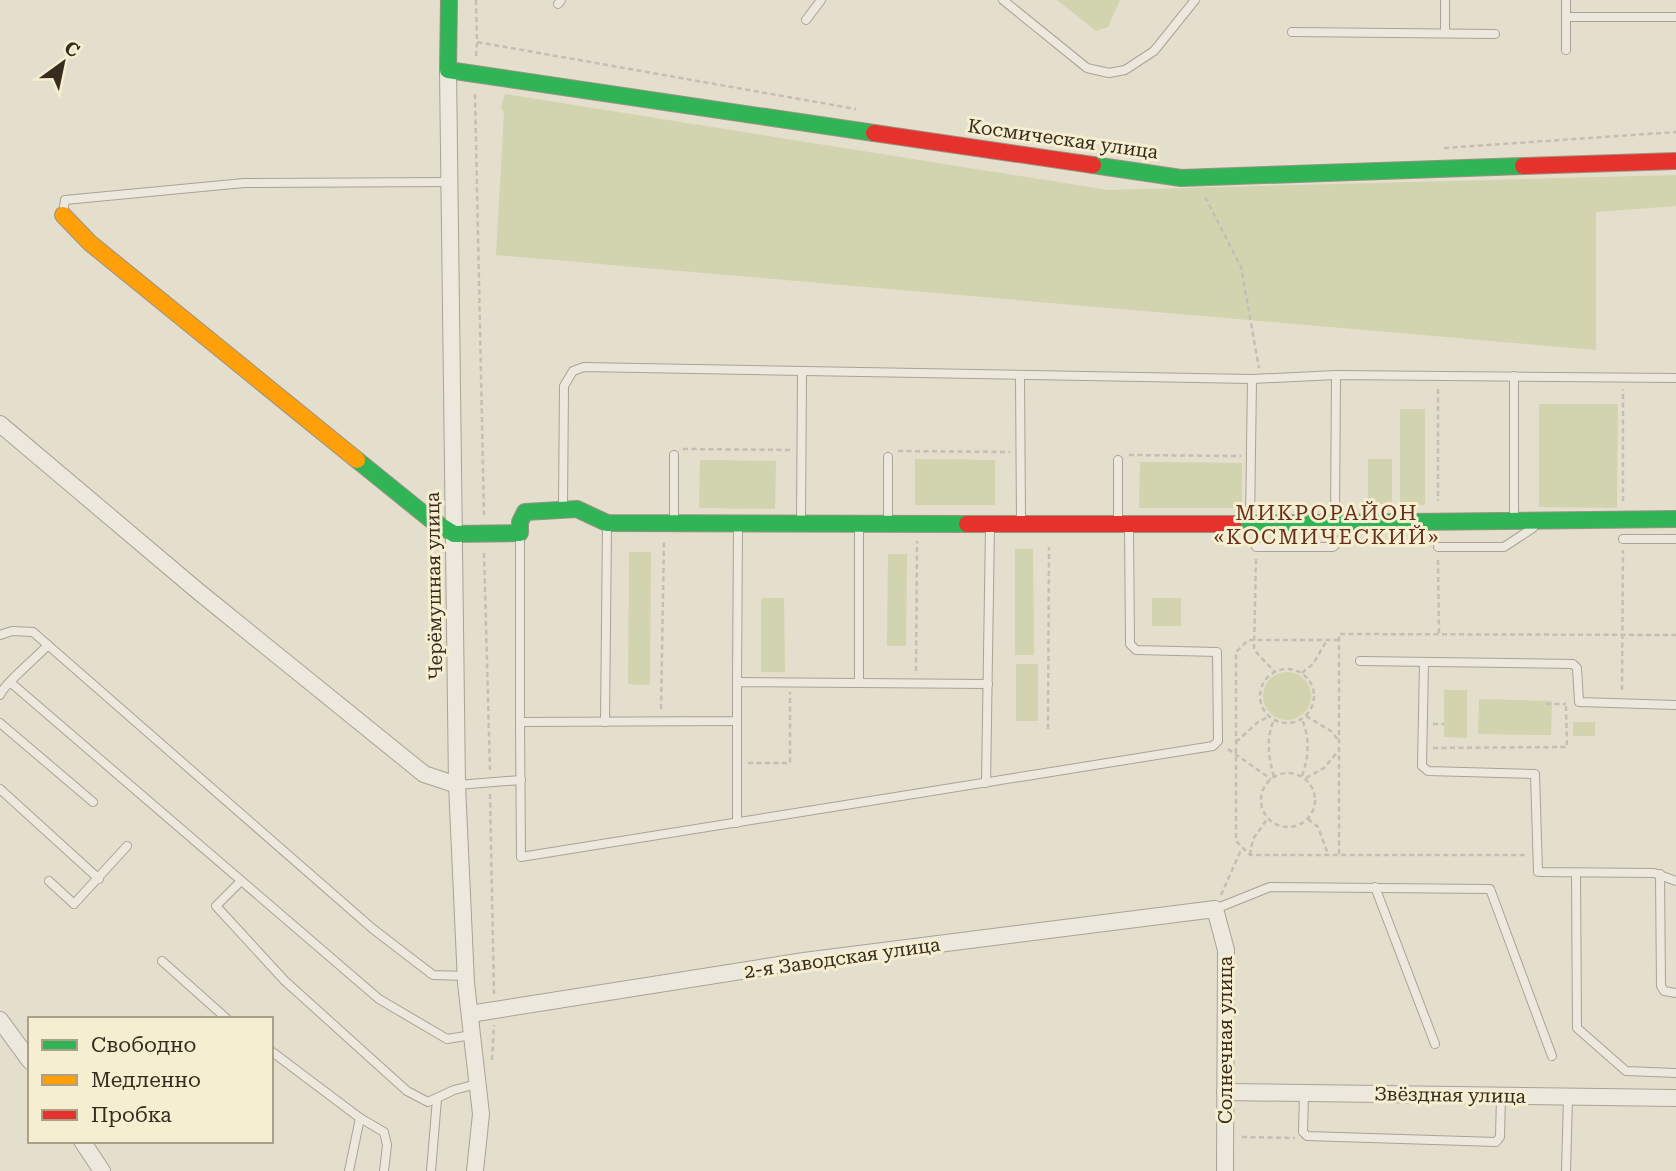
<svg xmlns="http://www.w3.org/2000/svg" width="1676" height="1171" font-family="'Roboto Serif',serif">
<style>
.green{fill:#d1d4ae}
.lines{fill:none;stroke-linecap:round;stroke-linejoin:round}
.lane-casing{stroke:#a9a395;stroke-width:10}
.street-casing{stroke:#a9a395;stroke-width:18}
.fast-casing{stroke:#999285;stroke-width:18}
.slow-casing{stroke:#999285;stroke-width:18}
.jam-casing{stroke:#999285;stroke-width:18}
.path{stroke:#c4bfb4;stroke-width:2.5;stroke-dasharray:5 3.5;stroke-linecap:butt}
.lane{stroke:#ece8dd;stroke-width:8}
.street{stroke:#ece8dd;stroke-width:16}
.fast{stroke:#30b455;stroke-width:16}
.slow{stroke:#ff9f0a;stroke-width:16}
.jam{stroke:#e5322d;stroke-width:16}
.labels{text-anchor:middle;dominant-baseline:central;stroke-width:6;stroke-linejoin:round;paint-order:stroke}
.street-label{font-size:19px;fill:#372c1d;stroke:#f6eed0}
.neighbourhood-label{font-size:21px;letter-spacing:2px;fill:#64301c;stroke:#f6eed0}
</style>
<rect width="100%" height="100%" fill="#e4decc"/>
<g class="green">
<path d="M1057,0h63l-12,27 -12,4z"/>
<path d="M505,94l603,96 568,-15v31l-80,6v138l-1100,-95 8,-142 -3,-6z"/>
<path d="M1539,404h79l-1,104 -78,-1z"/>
<rect x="1400" y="409" width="25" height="96"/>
<path d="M915,459l80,1v45h-80z"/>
<rect x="1368" y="459" width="24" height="45"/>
<path d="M700,460l76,1 -1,48 -76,-1z"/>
<path d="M1140,462l102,1v45h-103z"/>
<path d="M1015,549h18l1,106h-19z"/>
<path d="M629,552h22l-1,133 -22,-1z"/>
<path d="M888,554h19l-1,92h-19z"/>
<path d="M761,598h23l1,74h-24z"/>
<rect x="1152" y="598" width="29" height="28"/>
<rect x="1016" y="664" width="22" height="57"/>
<circle cx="1287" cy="696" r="24"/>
<path d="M1467,690v48l-23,-1v-47z"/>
<path d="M1479,699l73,2 -1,34 -73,-1z"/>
<rect x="1573" y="722" width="22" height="14"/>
</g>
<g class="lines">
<g class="lane-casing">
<g id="lane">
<path d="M1003,0l84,68 22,5 16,-3 29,-19 41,-51"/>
<path d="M1445,0v33"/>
<path d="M558,4l3,-4"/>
<path d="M1566,17h110"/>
<path d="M806,20l15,-20"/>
<path d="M1292,32l203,2"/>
<path d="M1566,50v-50"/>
<path d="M63,213l2,-13 179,-17 206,-1"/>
<path d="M1020,375l1,147"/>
<path d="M1514,376v142"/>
<path d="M563,506l1,-120 9,-15 11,-4 668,12 84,-4 340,3"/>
<path d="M674,520v-65"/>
<path d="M1335,520l1,-145"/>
<path d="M888,521v-64"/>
<path d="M1118,521v-61"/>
<path d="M801,522l1,-151"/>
<path d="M1250,523l2,-144"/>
<path d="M520,535v187l217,-1v-39l251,2"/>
<path d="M1623,539h53"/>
<path d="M1256,547h77l21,-20"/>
<path d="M1438,547h66l29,-19"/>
<path d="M0,635l12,-4 21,1 340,297 60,46 33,1"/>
<path d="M1360,661l213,3 4,4 2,34 97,3"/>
<path d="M1424,662l-2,104 6,5 107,3 3,98 116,1 22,8"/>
<path d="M10,682l369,317 68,40 25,-4"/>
<path d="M737,682l1,-158"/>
<path d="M859,683v-158"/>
<path d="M0,695c3,-10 37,-38 48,-50"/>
<path d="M737,721v102"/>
<path d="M520,722l1,135 692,-111 5,-5 -1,-89 -81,-2 -6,-6 -1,-117"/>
<path d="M605,722l2,-196"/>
<path d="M0,723l93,79"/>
<path d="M986,783l4,-256"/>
<path d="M457,785l64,-5"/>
<path d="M0,789l99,90"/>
<path d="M1576,873l1,155 49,43 50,2"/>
<path d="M1660,874l1,112 3,5 12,2"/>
<path d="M49,881l25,23 53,-58"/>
<path d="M241,881l-25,25 69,75 122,110 21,11 26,-12 23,-6"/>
<path d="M1375,887l60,157"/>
<path d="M1215,909l55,-22 220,2 62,167"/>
<path d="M162,961l65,58"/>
<path d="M271,1051l89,67 -11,53"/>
<path d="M1304,1093l-1,39 4,4 189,6 4,-5 1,-41"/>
<path d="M360,1118l24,14 3,13 -3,26"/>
<path d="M431,1171l6,-72"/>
<path d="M1566,1171l2,-74"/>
</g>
</g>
<g class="street-casing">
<g id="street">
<path d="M448,70l9,715 9,198 15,131 -6,57"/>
<path d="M0,424l199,168 225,182 33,11"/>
<path d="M470,1014l334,-53 411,-52 11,41 -1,221"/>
<path d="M0,1020l30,41"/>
<path d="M1225,1092l451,6"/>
<path d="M82,1141l20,30"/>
</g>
</g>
<g class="fast-casing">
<g id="fast">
<path d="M449,0l-1,70 426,63"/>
<path d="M1093,165l88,13 342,-12"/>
<path d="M357,460l73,59 24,15 66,-1v-11l5,-10 52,-3 30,14 360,1"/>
<path d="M1233,524l443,-5"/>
</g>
</g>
<g class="slow-casing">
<path id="slow" d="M63,215l27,28 267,217"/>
</g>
<g class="jam-casing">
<g id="jam">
<path d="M874,133l219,32"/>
<path d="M1523,166l153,-5"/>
<path d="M967,524h266"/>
</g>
</g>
<g class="path">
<path d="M476,0l1,42 379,67"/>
<path d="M476,56l1,-14"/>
<path d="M475,94l9,421"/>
<path d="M1444,148l232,-16"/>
<path d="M1205,197l36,70 18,101"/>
<path d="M1438,389v112"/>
<path d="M683,449l109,1"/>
<path d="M898,451l112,1"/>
<path d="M1129,455l112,1"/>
<path d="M1623,501v-112"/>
<path d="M484,553l6,217"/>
<path d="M1256,559l-2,91 21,22"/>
<path d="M1438,560l1,74"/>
<path d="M1339,640h-91l-12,12v189l14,14h276"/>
<circle cx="1287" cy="696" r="27"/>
<path d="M916,671l1,-130"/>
<path d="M1302,673l11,-9 14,-24"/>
<path d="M1622,690l1,-140"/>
<path d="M1546,704h20"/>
<path d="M661,709l3,-168"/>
<path d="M1306,716l25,15 8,10"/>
<path d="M1433,724h11"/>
<path d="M1048,729l1,-182"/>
<path d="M1236,742l22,-20 12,-6"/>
<path d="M1433,748l134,-1 -1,-41"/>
<path d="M1228,749l43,30"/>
<path d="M748,763h42v-71"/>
<circle cx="1288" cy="800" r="27"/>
<path d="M1302,776c7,-21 8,-36 0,-57"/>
<path d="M1274,777c-6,-22 -8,-37 0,-58"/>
<path d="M1306,778l18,-10 15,-18"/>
<path d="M490,794l4,200"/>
<path d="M1308,819l10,8 10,27"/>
<path d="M1339,854v-220l337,1"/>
<path d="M1250,855l3,-16 15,-21"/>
<path d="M1221,895l20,-45"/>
<path d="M492,1060l2,-35"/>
<path d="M1242,1137l53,1"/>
</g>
<use href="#lane" class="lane"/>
<use href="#street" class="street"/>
<use href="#fast" class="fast"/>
<use href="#slow" class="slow"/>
<use href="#jam" class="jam"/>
</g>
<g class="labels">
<g class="street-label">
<text transform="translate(1063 139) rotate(8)">Космическая улица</text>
<text transform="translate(434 586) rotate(-91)">Черёмушная улица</text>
<text transform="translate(842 958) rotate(-8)">2-я Заводская улица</text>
<text transform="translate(1225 1040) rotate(-90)">Солнечная улица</text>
<text transform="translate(1450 1095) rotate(1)">Звёздная улица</text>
</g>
<g class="neighbourhood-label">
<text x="1327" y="513">МИКРОРАЙОН<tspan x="1327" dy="24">«КОСМИЧЕСКИЙ»</tspan></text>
</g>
</g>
<rect x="28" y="1017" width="245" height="126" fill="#f6eed0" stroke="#aaa088" stroke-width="2"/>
<rect x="42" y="1040" width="35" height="10" fill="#30b455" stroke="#aaa088" stroke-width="2"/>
<text x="91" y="1052" font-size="21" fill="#372c1d">Свободно</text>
<rect x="42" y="1075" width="35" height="10" fill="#ff9f0a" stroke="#aaa088" stroke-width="2"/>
<text x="91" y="1087" font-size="21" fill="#372c1d">Медленно</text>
<rect x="42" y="1110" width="35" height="10" fill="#e5322d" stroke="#aaa088" stroke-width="2"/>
<text x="91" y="1122" font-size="21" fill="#372c1d">Пробка</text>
<g transform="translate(63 63) rotate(33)" stroke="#f6eed0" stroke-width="5" paint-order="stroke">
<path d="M0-5L12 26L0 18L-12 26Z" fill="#372c1d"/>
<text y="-10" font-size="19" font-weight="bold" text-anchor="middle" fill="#372c1d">С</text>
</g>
</svg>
